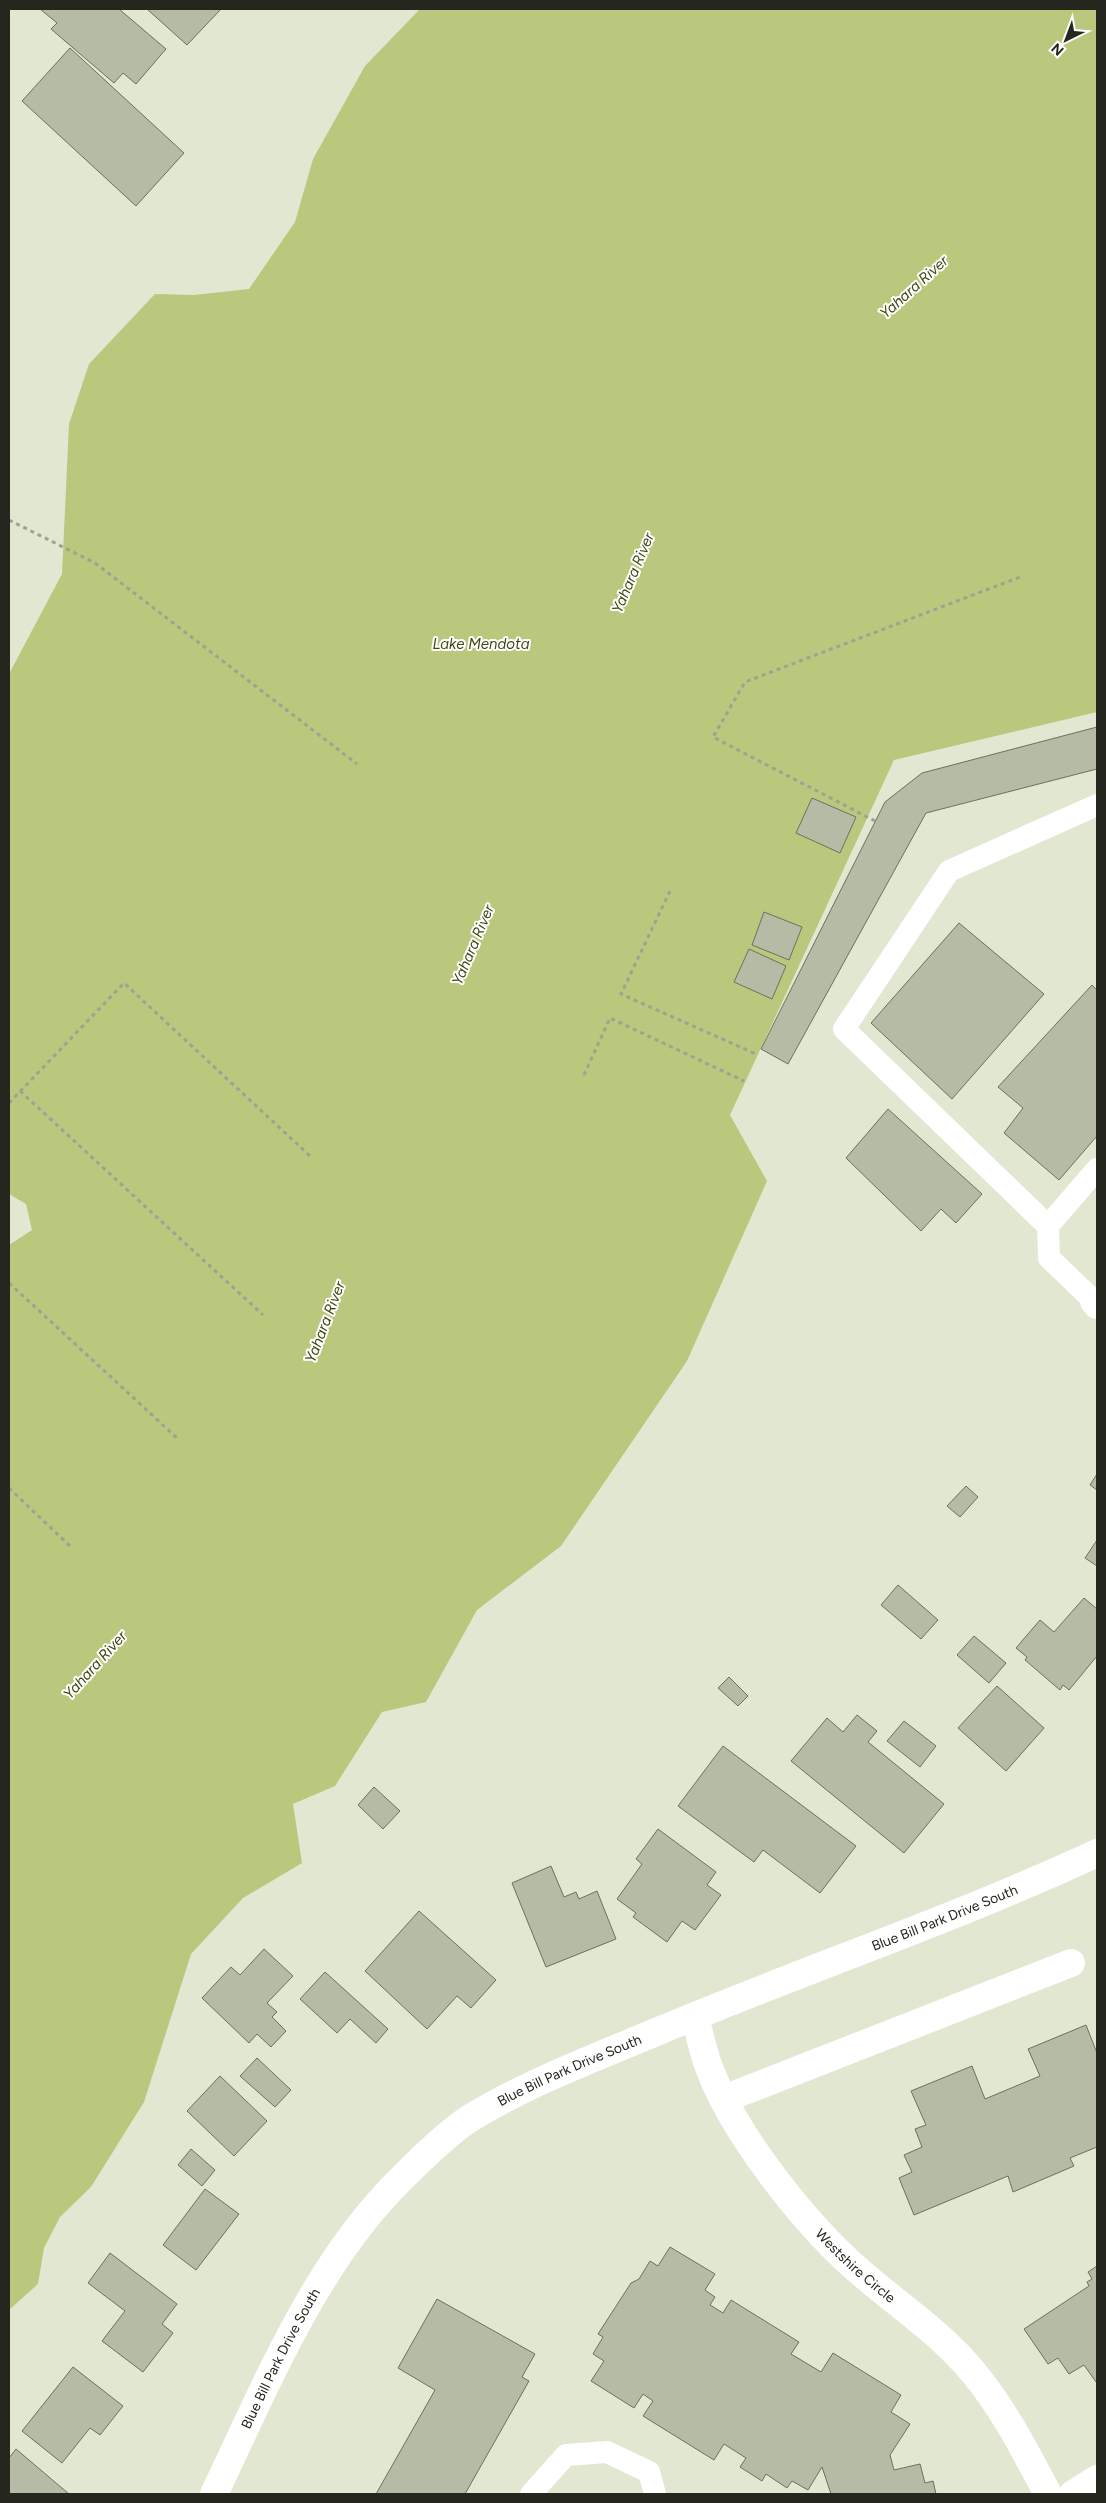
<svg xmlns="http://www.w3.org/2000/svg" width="1106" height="2503" font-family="Figtree,sans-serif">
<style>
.water{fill:#b9c87d}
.building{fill:#b6bba5;stroke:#6c715d}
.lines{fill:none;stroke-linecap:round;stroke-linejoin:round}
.path{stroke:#9ea291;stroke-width:3;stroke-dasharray:4 4;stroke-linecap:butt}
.service{stroke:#fff;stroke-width:22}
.minor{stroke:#fff;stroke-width:28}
.labels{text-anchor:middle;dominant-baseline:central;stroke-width:4;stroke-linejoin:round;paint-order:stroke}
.street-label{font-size:14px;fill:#25271e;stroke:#fff}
.water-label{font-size:15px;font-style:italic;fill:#3f470f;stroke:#fff}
</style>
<rect width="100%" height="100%" fill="#e2e7d1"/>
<path class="water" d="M420,9h677v703l-203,48 -164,355 37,66 -80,180 -126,185 -84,64 -51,92 -44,10 -47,74 -42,18 9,59 -59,35 -52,56 -47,148 -53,85 -31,30 -16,31 -6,36 -29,26v-1065l23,-15 -6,-26 -17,-10v-520l53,-100 7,-150 20,-60 66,-70 39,1 55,-6 46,-67 18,-63 52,-93z"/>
<g class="building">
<path d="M40,9h79l47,40 -30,35 -13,-11 -9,10 -63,-54 6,-6z"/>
<path d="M147,9h74l-34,36z"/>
<path d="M70,48l114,105 -48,53 -114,-105z"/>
<path d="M1097,727v42l-171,44 -138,251 -27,-15 124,-247 37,-29z"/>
<path d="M812,798l44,19 -16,36 -44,-20z"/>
<path d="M764,912l38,15 -13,33 -37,-15z"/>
<path d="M959,923l85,71 -92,105 -81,-76z"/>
<path d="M749,949l37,17 -14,33 -38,-17z"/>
<path d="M1092,985l5,5v146l-38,44 -55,-47 19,-25 -25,-21z"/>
<path d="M888,1109l94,85 -26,29 -15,-14 -20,22 -75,-73z"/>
<path d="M1097,1474v16l-7,-5z"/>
<path d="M966,1486l12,11 -18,20 -13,-11z"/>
<path d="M1097,1540v26l-12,-8z"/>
<path d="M898,1585l40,35 -17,19 -40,-34z"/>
<path d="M1084,1598l13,11v47l-28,34 -6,-5 -3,5 -35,-30 2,-3 -11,-9 24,-28 14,12z"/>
<path d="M974,1636l32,27 -17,20 -32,-28z"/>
<path d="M729,1677l19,19 -10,10 -20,-18z"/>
<path d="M997,1686l47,42 -38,43 -48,-43z"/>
<path d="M857,1715l20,16 -9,11 76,62 -40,49 -113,-92 36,-43 16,14z"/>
<path d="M904,1721l32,25 -16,21 -33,-26z"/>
<path d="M723,1746l133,100 -36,47 -57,-43 -9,12 -76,-56z"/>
<path d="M374,1787l26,24 -17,18 -25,-24z"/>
<path d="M658,1829l58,43 -9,13 14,10 -26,35 -13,-9 -15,21 -34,-25 3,-4 -19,-14 25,-35 -6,-5z"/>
<path d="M551,1866l13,31 12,-5 3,7 18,-8 19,48 -70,28 -34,-84z"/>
<path d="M419,1911l77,69 -25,28 -14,-12 -30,33 -62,-58z"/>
<path d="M264,1949l29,27 -26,27 10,9 -5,5 14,14 -15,16 -14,-13 -8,9 -47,-45 29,-31 9,8z"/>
<path d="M325,1972l63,57 -12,14 -26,-24 -13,14 -37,-34z"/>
<path d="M1086,2025l11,28v94l-27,11 4,8 -61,26 -5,-16 -94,39 -15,-37 13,-6 -8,-17 18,-8 -7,-18 11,-4 -15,-34 61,-25 13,33 55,-23 -12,-27z"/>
<path d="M257,2058l34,32 -16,17 -35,-31z"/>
<path d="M220,2076l47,45 -33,35 -47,-45z"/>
<path d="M191,2149l24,21 -13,16 -24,-21z"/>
<path d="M205,2189l34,25 -43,56 -33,-25z"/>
<path d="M670,2247l45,27 -10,16 10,7 -5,8 13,8 8,-13 68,42 -8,12 30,18 12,-19 68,42 -10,17 19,12 -20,31 4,15 26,-6 5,19 8,-2 3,13h-105l-9,-27 -14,23 -16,-9 -5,7 -21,-14 -4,7 -22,-14 6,-9 -22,-14 -10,16 -71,-44 10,-15 -10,-7 -9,14 -43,-27 13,-20 -11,-7 10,-17 -5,-3 33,-51 8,-4 11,-18 8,5z"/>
<path d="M110,2253l67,51 -15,20 11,9 -30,39 -41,-31 23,-30 -37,-28z"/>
<path d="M1097,2266v115l-1,1 -12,-17 -15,9 -11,-16 -10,6 -24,-35 65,-43 -2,-4 5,-3 -4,-7z"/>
<path d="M437,2299l98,55 -13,23 7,4 -64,113h-89l59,-104 -37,-22z"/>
<path d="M73,2367l50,39 -23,29 -10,-7 -28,35 -40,-32z"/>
<path d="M16,2449l53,45h-60v-36z"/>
</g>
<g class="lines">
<g class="path">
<path d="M9,520l86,43 262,201"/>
<path d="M875,821l-162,-84 32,-55 275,-105"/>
<path d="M670,891l-49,103 135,60"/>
<path d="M584,1075l26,-57 134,63"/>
<path d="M20,1091l243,224"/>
<path d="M9,1103l115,-120 186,173"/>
<path d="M9,1283l168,155"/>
<path d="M9,1488l63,60"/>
</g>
<g class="service">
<path d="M1048,1226l-204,-197 105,-158 148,-66"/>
<path d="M1094,1301l-45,-43 -1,-32 49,-57"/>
<path d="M531,2494l35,-39 41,-3 42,20 6,22"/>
</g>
<g class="minor">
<path d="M1094,1301l3,4"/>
<path id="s1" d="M695,2016c3,14 7,29 11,43 24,72 102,170 160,218 36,31 77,58 107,95 31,37 53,81 75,122"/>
<path d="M724,2099l347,-136"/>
<path id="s2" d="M214,2494c53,-110 101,-232 190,-318 17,-17 45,-44 65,-57 60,-37 128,-62 192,-89 145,-61 294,-111 436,-177"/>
<path d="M1073,2494l24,-15"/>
</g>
</g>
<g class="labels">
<g class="street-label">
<text stroke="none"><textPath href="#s2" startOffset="976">Blue Bill Park Drive South</textPath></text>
<text stroke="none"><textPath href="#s2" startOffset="571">Blue Bill Park Drive South</textPath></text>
<text stroke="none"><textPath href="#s1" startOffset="302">Westshire Circle</textPath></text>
<text stroke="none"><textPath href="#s2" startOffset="151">Blue Bill Park Drive South</textPath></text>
</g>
<g class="water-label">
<text transform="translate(914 287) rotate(-42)">Yahara River</text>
<text transform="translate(633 573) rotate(-67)">Yahara River</text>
<text x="481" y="644">Lake Mendota</text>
<text transform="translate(473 945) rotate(-67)">Yahara River</text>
<text transform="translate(325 1322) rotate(-69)">Yahara River</text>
<text transform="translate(95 1665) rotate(-48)">Yahara River</text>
</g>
</g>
<rect width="1106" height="2503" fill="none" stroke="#25271e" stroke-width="20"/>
<g transform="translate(1066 40) rotate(222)" stroke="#ffffff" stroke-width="4" paint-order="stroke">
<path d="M0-4L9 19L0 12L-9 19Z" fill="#25271e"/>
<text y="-8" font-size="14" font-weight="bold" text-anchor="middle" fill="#25271e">N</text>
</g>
</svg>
